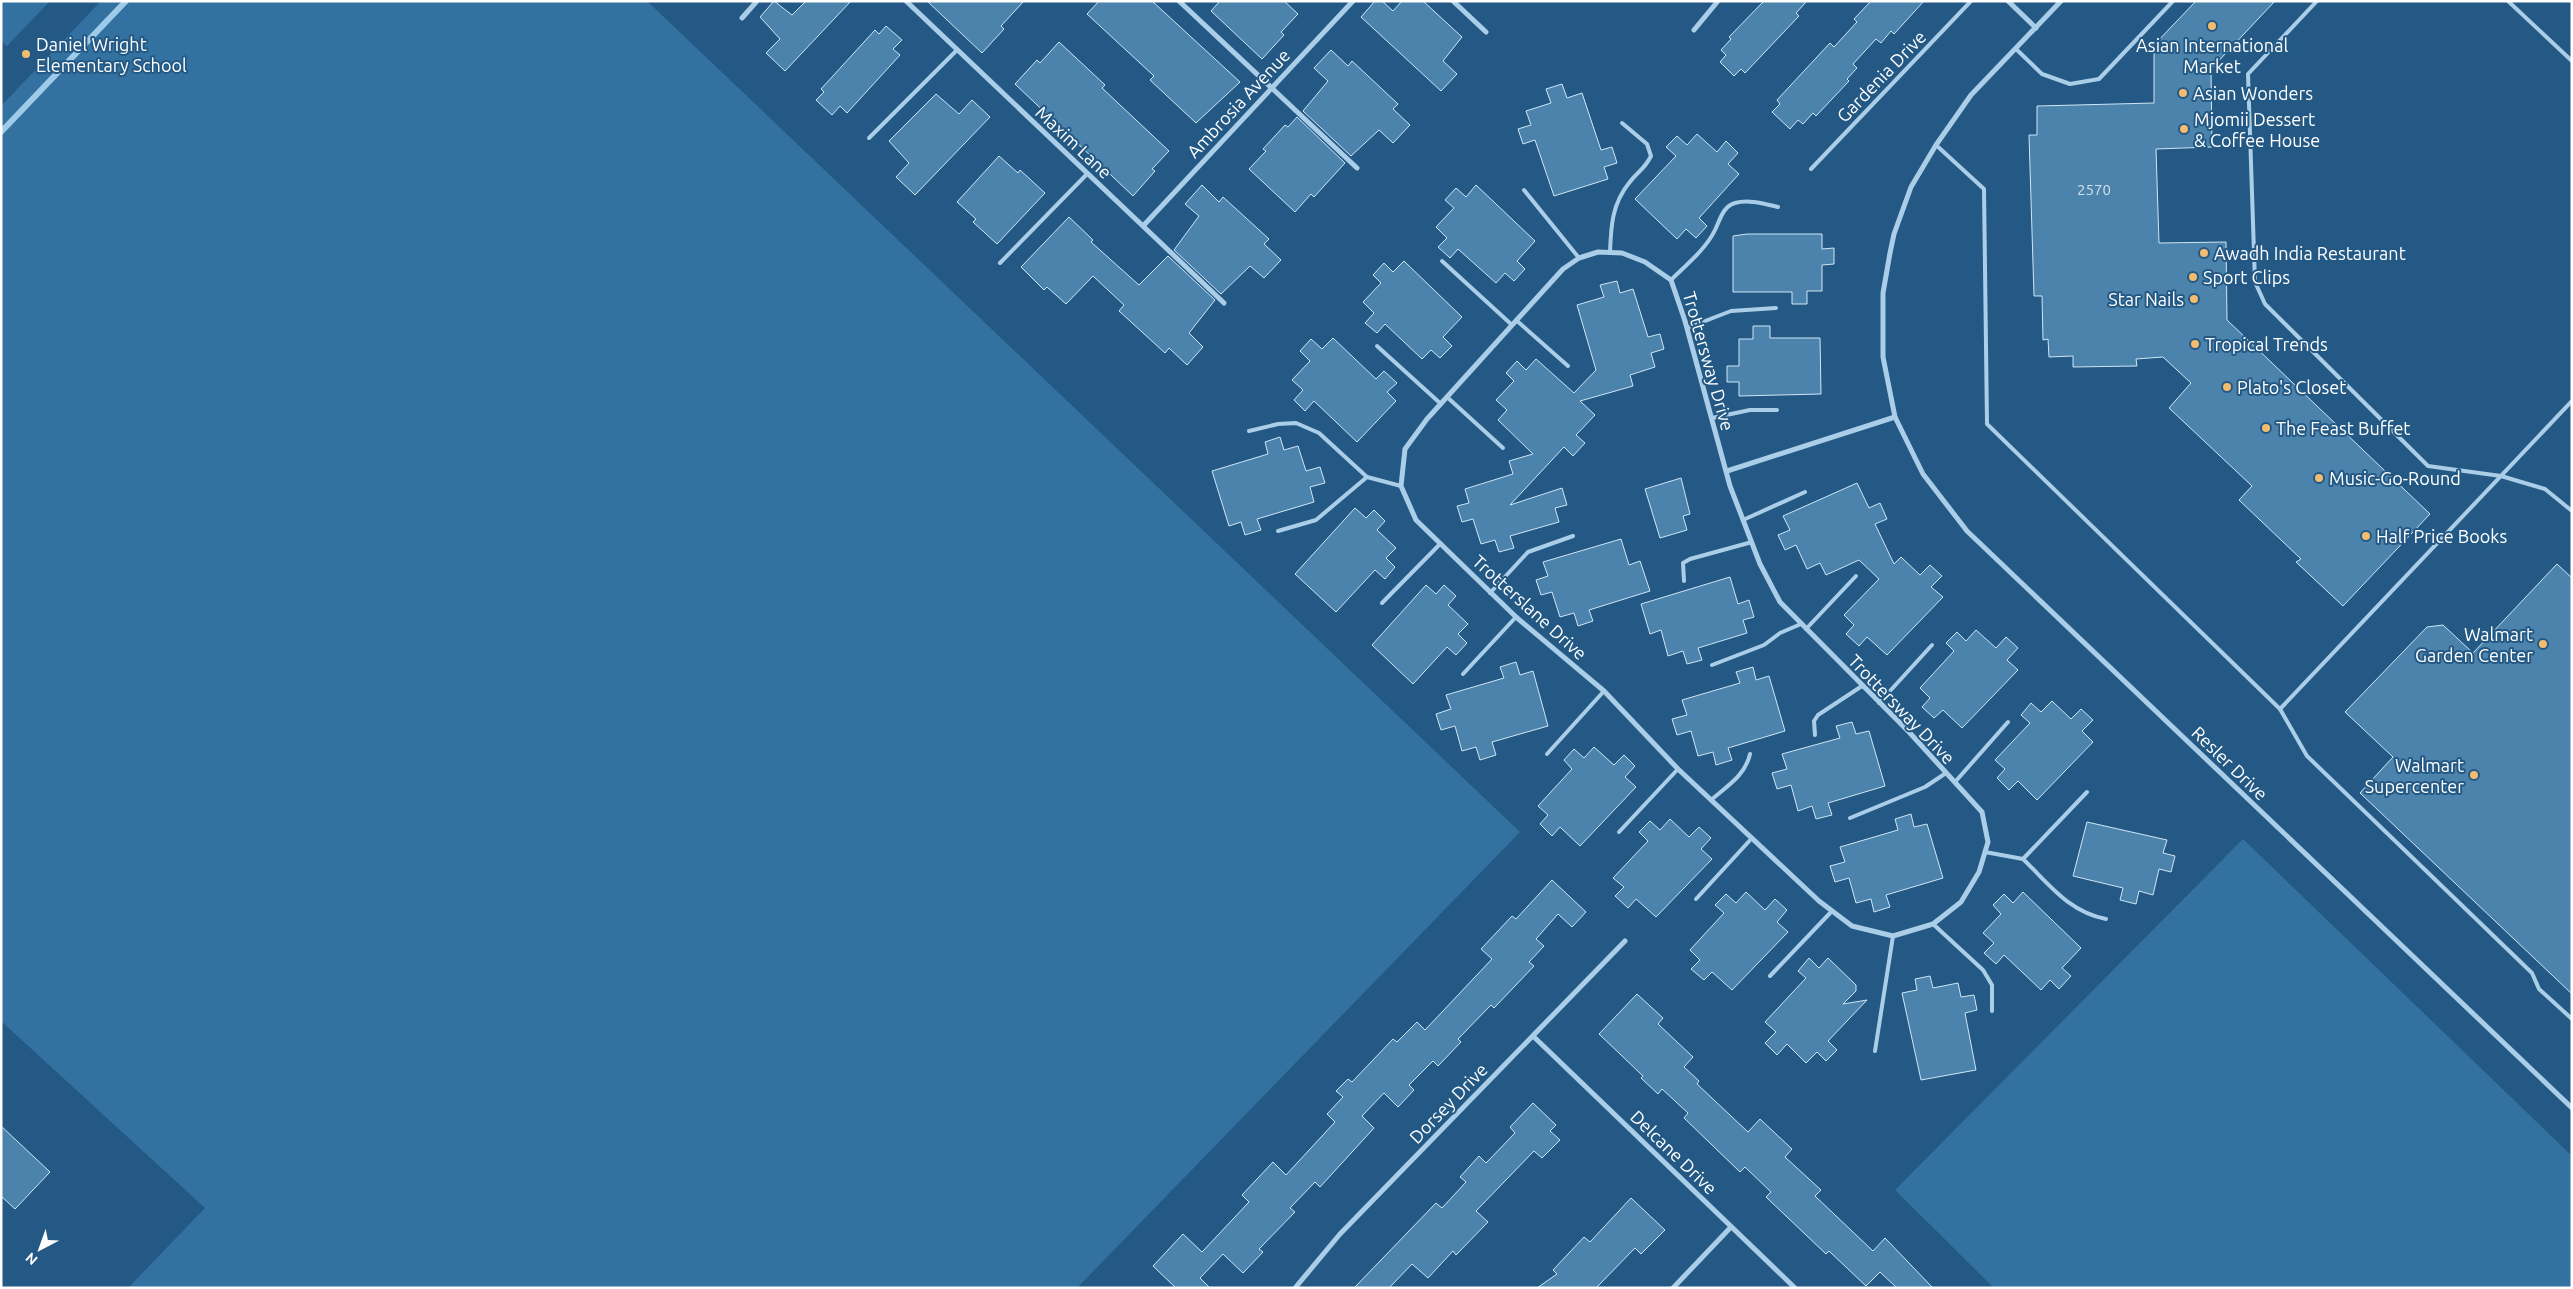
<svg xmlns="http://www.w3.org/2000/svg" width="2573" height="1289" font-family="Ubuntu,sans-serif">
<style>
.green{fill:#3372a0}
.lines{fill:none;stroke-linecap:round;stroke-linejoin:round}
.stream{stroke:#9fcbe9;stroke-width:6}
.building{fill:#4b83ac;stroke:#cfe6f6}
.service{stroke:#abcee8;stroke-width:4}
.minor{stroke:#abcee8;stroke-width:5}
.poi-dot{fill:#f3bc6e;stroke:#235984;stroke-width:2}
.labels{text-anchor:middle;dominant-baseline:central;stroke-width:4;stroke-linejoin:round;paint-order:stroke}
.number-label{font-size:15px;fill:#d2e0ea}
.poi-label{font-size:18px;fill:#fff;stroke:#235984;text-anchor:start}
.street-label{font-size:18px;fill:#fff;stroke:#235984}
</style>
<rect width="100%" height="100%" fill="#235984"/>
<g class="green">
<path d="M1,1h49l-43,45 -6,-5z"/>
<path d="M101,1h546l873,831 -443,456h-949l77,-80 -204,-187v-915z"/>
<path d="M2243,839l329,317v132h-578l-99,-98z"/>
</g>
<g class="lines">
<path class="stream" d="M1,132l125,-131"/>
</g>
<g class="building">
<path d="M774,1l18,14 14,-14h45l-66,70 -19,-18 14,-14 -20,-22z"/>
<path d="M927,1h97l-23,25 3,3 -22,24z"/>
<path d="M1099,1h53l88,81 -44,41 -46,-43 4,-4 -67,-62z"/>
<path d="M1220,1h64l14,13 -17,18 3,3 -22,24 -51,-48z"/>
<path d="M1375,1h7l11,10 9,-10h21l39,36 -19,24 14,13 -16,17 -80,-74z"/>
<path d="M1764,1h43l-11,12 3,3 -54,57 -4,-4 -7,7 -14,-14 6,-7 -5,-5 10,-11 -2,-2z"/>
<path d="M1871,1h53l-30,33 -3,-3 -10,12 -5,-4 -23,25 4,4 -10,11 2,2 -33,35 -3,-3 -10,11 -5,-4 -8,9 -18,-17 8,-8 -3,-4 53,-57 4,4 23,-25 -3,-3z"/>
<path d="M2196,1h79l-64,68 1,78 -56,2 3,94 67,-1 1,78 203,194 -87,92 -47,-44 5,-3 -62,-59 13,-14 -83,-78 22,-25 -28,-26 -27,2 1,7 -64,1v-11l-24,1 -1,-18 -5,1 -1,-44h-8l-5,-161h8v-29l117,-3v-58z"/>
<path d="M886,26l16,14 -9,9 7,6 -53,58 -7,-7 -8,9 -16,-15 8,-8 -3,-3 54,-59 4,4z"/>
<path d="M1059,42l46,43 -3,3 67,63 -17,18 3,2 -22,25 -118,-112 22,-24 3,3z"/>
<path d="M1331,50l17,16 4,-5 46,43 -5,5 17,16 -17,18 -14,-13 -28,26 -48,-45 25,-30 -14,-13z"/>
<path d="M1562,84l5,14 15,-5 19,57 11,-3 5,16 -13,4 4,12 -54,17 -19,-56 -12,4 -5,-15 13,-4 -5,-14 25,-8 -5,-14z"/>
<path d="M936,94l23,20 13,-14 18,17 -75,78 -19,-18 13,-14 -20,-22z"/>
<path d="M1297,117l48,46 -31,34 -3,-3 -16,18 -46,-43 17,-18 -3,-2 22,-24 3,2z"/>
<path d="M1697,134l20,18 9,-11 12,12 -10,11 11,10 -40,44 8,8 -11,12 -10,-9 -9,10 -42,-40 41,-43 -10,-9 11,-11 10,9z"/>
<path d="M999,156l19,17 2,-3 25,23 -48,51 -24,-22 3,-3 -19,-17z"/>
<path d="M1202,185l17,17 4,-5 46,42 -5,5 17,16 -17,18 -14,-12 -29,28 -47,-44 25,-34 -14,-12z"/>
<path d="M1476,185l59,56 -18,20 8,8 -11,12 -9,-8 -9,10 -38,-34 -8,9 -12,-11 9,-9 -11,-11 18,-19 -9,-8 11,-12 10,9z"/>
<path d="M1069,217l24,23 -2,2 48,43 29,-29 47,44 -26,33 14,14 -16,18 -18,-17 -4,5 -46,-42 5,-6 -31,-29 -27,28 -19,-17 -3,3 -23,-23z"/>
<path d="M1747,234h75v15l12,-1v16l-12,1v26h-15v13h-15v-12h-59v-56z"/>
<path d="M1404,261l58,56 -19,20 9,9 -12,12 -9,-8 -9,9 -37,-35 -8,9 -12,-10 9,-10 -11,-11 18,-19 -8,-8 11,-12 9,9z"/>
<path d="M1617,281l3,12 13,-4 15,48 12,-3 4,15 -13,4 4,14 -25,8 3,11 -53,15 15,14 -19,20 9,8 -12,13 -9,-9 -54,58 52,-17 5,17 -12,3 4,14 -49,14 4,12 -15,4 -4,-12 -14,4 -8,-25 -11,3 -5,-16 12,-3 -4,-14 48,-15 -4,-13 24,-7 -35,-34 9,-10 -11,-10 18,-19 -8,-8 11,-12 9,9 10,-11 38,34 22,-23 -19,-65 27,-8 -4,-12z"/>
<path d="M1753,326h17v12h50l1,56 -82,2v-14h-12v-16h12v-27h14z"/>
<path d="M1333,338l43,41 8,-8 13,12 -10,9 9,9 -39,41 -43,-41 -9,10 -11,-11 9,-10 -11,-10 18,-19 -10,-10 11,-12 11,10z"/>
<path d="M1280,437l4,13 14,-4 8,25 14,-4 5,16 -15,4 4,15 -57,17 4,11 -16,5 -4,-13 -12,4 -17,-55 56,-17 -3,-12z"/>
<path d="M1681,478l9,36 -7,2 4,14 -27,8 -15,-49z"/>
<path d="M1857,483l12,25 11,-5 7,16 -12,5 19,40 7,-7 19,18 10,-10 12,11 -11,11 12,10 -56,58 -20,-18 -8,9 -13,-12 8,-9 -10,-10 35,-36 -20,-19 -33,15 -6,-12 -13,6 -11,-24 -11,5 -7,-15 12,-5 -7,-14z"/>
<path d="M1355,508l11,10 8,-8 11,11 -8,9 19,18 -10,10 9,9 -10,12 -10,-9 -39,42 -41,-38z"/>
<path d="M1621,539l8,26 11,-4 10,30 -61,19 4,11 -15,5 -4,-13 -14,4 -8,-25 -11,3 -5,-15 12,-4 -5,-14z"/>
<path d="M2557,564l15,14v416l-212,-201 33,-36 -48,-45 82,-85 16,-2 30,28z"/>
<path d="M1730,577l8,27 11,-4 5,17 -11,3 4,13 -49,15 4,12 -15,4 -4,-13 -15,5 -7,-26 -11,4 -9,-30z"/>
<path d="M1426,585l10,9 8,-9 12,11 -8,9 20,19 -10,10 9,9 -11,12 -9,-8 -34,37 -41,-39z"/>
<path d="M1976,630l20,18 10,-11 12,11 -11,12 11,10 -56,58 -19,-18 -9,8 -12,-11 8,-9 -10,-10 34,-37 -8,-8 11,-11 9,9z"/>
<path d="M1516,662l4,13 13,-4 15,55 -56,16 4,13 -16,5 -4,-13 -14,4 -7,-25 -14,4 -5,-16 15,-5 -5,-14 58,-17 -4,-11z"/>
<path d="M1753,667l3,13 13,-4 16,55 -57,17 4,12 -16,5 -3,-13 -15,4 -7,-25 -14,4 -5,-16 15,-4 -5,-15 58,-17 -4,-11z"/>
<path d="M2052,701l19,18 10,-10 12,11 -11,11 11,11 -56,58 -19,-19 -9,9 -12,-12 8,-9 -10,-9 35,-37 -9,-8 10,-12 10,9z"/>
<path d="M1852,722l4,12 13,-3 16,55 -57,17 4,12 -16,4 -4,-13 -14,5 -7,-26 -14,4 -5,-16 15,-4 -5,-15 58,-16 -4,-12z"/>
<path d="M1594,747l20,18 10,-10 11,11 -10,11 11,10 -56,59 -20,-19 -8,9 -12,-12 8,-9 -10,-9 34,-37 -8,-9 10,-11 10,9z"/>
<path d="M1911,814l3,13 13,-3 16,54 -57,17 4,12 -16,5 -3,-13 -15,4 -7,-25 -14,4 -5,-16 15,-4 -5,-15 58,-17 -3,-11z"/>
<path d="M1670,819l19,18 10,-10 12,11 -10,11 11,10 -56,58 -20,-18 -8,9 -13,-12 9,-9 -11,-9 35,-37 -9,-9 11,-11 10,9z"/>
<path d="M2087,822l80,18 -4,13 12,3 -4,16 -12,-3 -6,26 -14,-4 -3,13 -16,-4 3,-12 -50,-12z"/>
<path d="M1552,880l34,32 -14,15 -14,-13 -22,25 8,7 -15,16 5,4 -40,42 -3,-3 -33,34 3,3 -23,24 -5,-5 -24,24 5,5 -16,17 -14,-14 -22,23 12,12 -54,59 -5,-5 -25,26 5,4 -36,37 4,3 -20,21 -20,-19 -23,24 10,10h-34l-23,-22 30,-32 19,18 47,-50 -7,-7 31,-33 13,13 49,-53 -8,-8 16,-17 -7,-6 12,-12 4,3 41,-43 4,3 20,-20 8,8 67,-71 -11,-10 31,-33 4,3z"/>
<path d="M1746,892l19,18 10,-11 12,11 -10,12 11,10 -56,58 -20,-18 -8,8 -13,-11 9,-9 -10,-10 34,-37 -9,-8 11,-11 10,9z"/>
<path d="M2023,892l58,56 -19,20 9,8 -12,13 -9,-9 -9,10 -37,-35 -8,9 -12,-11 10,-10 -11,-10 18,-19 -8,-9 11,-11 9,9z"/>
<path d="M1809,958l10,10 9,-10 28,27v6l-13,13 24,-4 -39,41 9,9 -11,11 -9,-9 -11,11 -19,-19 -10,11 -12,-12 11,-11 -11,-10 41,-44 -8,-7z"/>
<path d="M1930,976l3,12 25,-5 3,14 13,-2 3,15 -12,3 11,57 -55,10 -19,-87 15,-3 -2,-11z"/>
<path d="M1637,994l26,24 -5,6 35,33 -9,10 15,14 -2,3 51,48 12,-13 32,30 -7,8 36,33 -6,6 58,55 12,-13 48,50h-36l-17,-16 -14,14 -37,-35 -3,3 -60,-57 5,-5 -26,-25 -5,5 -56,-54 4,-5 -26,-24 -4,5 -17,-16 2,-2 -44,-42z"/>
<path d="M1533,1103l23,22 -6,6 10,9 -18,18 -8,-7 -58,60 12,11 -32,33 -3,-4 -25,27 -16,-14 -23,24h-35l82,-85 6,5 24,-26 -6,-5 19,-21 7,7 29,-30 -5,-6z"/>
<path d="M1,1126l49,46 -35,37 -14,-13z"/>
<path d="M1631,1198l34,32 -24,24 -6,-6 -39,40h-59l20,-14 -4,-4 31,-33 6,5z"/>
</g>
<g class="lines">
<g class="service">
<path d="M2317,1l-69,73 7,208 10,22 163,162 73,10 44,13 27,22"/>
<path d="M2508,1l64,60"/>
<path d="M2016,49l26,25 28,10 29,-5 74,-78"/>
<path d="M869,138l88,-88"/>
<path d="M1936,145l48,44 3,235 293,285 27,47 225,217 7,16 33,30"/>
<path d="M1811,169l160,-168"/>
<path d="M1524,190l55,68"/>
<path d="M1610,252c1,-26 2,-48 19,-69 9,-12 15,-13 22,-27l-4,-12 -25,-21"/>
<path d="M1442,261l70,64"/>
<path d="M1000,263l87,-89"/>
<path d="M1671,280c15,-15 35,-31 44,-50 5,-10 8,-24 20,-27 14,-4 30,1 43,4"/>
<path d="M1516,320l52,46"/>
<path d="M1687,328l44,-17 45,-3"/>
<path d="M1377,346l64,58"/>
<path d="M1447,397l56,51"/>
<path d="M1712,418l38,-8h27"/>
<path d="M1249,431l29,-7 18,-1 23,10 48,44 34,9"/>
<path d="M1743,520l62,-28"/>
<path d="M1278,531l38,-11 51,-43"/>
<path d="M1684,581l-1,-18 7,-4 62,-17"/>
<path d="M1490,593l38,-41 45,-16"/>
<path d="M1382,603l58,-59"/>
<path d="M1806,629l50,-53"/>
<path d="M1712,665l52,-20 16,-12 21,-9"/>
<path d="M1463,674l53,-57"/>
<path d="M1879,703l53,-58"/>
<path d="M2280,709l292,-308"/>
<path d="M1815,735l-1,-14 4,-6 44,-29"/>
<path d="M1547,754l57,-63"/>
<path d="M1955,782l53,-60"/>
<path d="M1711,800c16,-14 34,-24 39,-46"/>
<path d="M1850,818l75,-31 21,-14"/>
<path d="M1619,832l59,-63"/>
<path d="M1985,852l38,7 64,-67"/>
<path d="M2023,859c27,26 46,53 83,60"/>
<path d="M1696,899l56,-61"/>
<path d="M1933,924l50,46 9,15v26"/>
<path d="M1770,976l62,-65"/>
<path d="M1875,1051l18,-115"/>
</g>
<g class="minor">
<path d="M906,1l318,302"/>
<path d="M1179,1l178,167"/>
<path d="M1453,1l33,31"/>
<path d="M2008,1l28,27"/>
<path d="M2061,1l-90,94 -35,50 -25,42 -17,47 -4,19 -7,40v64l12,60 28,57 44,57 605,577"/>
<path d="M742,18l15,-17"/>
<path d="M1694,30l24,-29"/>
<path d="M1144,225l209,-224"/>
<path d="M1598,252l24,1 23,9 26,18 14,41 45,165 30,78 20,38 129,130 73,80 6,30 -9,30 -18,30 -28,22 -40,12 -41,-10 -33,-25 -141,-132 -74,-78 -88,-74 -100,-97 -15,-34 4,-37 22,-30 136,-150 16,-11z"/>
<path d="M1727,471l168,-54"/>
<path d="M1533,1036l262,252"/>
<path d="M1295,1288l45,-54 285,-293"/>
<path d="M1673,1288l58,-61"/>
</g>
</g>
<g class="poi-dot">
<circle cx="2212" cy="26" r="5"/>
<circle cx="26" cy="54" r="5"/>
<circle cx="2183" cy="93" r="5"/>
<circle cx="2184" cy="129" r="5"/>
<circle cx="2204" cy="253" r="5"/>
<circle cx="2193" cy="277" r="5"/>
<circle cx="2194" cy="299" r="5"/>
<circle cx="2195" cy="344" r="5"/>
<circle cx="2227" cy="387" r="5"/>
<circle cx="2266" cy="428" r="5"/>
<circle cx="2319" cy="478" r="5"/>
<circle cx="2366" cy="536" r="5"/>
<circle cx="2543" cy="644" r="5"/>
<circle cx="2474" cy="775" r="5"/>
</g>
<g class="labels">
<g class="number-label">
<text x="2094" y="189">2570</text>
</g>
<g class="poi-label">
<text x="36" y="44">Daniel Wright<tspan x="36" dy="21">Elementary School</tspan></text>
<text x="2212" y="45" text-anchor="middle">Asian International<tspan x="2212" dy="21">Market</tspan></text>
<text x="2193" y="93">Asian Wonders</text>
<text x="2194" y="119">Mjomii Dessert<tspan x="2194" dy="21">&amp; Coffee House</tspan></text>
<text x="2214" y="253">Awadh India Restaurant</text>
<text x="2203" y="277">Sport Clips</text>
<text x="2184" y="299" text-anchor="end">Star Nails</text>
<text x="2205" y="344">Tropical Trends</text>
<text x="2237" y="387">Plato's Closet</text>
<text x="2276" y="428">The Feast Buffet</text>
<text x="2329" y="478">Music-Go-Round</text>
<text x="2376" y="536">Half Price Books</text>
<text x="2533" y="634" text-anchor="end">Walmart<tspan x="2533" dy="21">Garden Center</tspan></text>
<text x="2464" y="765" text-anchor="end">Walmart<tspan x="2464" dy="21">Supercenter</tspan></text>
</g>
<g class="street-label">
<text transform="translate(1881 76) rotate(-46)">Gardenia Drive</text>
<text transform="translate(1238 103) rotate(-47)">Ambrosia Avenue</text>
<text transform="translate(1074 142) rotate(43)">Maxim Lane</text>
<text transform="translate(1709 361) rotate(74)">Trottersway Drive</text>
<text transform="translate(1530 607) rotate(42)">Trotterslane Drive</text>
<text transform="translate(1902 709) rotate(46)">Trottersway Drive</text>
<text transform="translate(2230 763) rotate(44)">Resler Drive</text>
<text transform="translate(1448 1103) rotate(-46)">Dorsey Drive</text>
<text transform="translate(1674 1152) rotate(44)">Delcane Drive</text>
</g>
</g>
<rect width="2573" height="1289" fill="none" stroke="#ffffff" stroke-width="5"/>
<g transform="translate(40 1249) rotate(221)" stroke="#235984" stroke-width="4" paint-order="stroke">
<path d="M0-4L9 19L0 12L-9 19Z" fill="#ffffff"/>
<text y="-8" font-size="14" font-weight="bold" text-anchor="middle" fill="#ffffff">N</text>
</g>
</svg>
